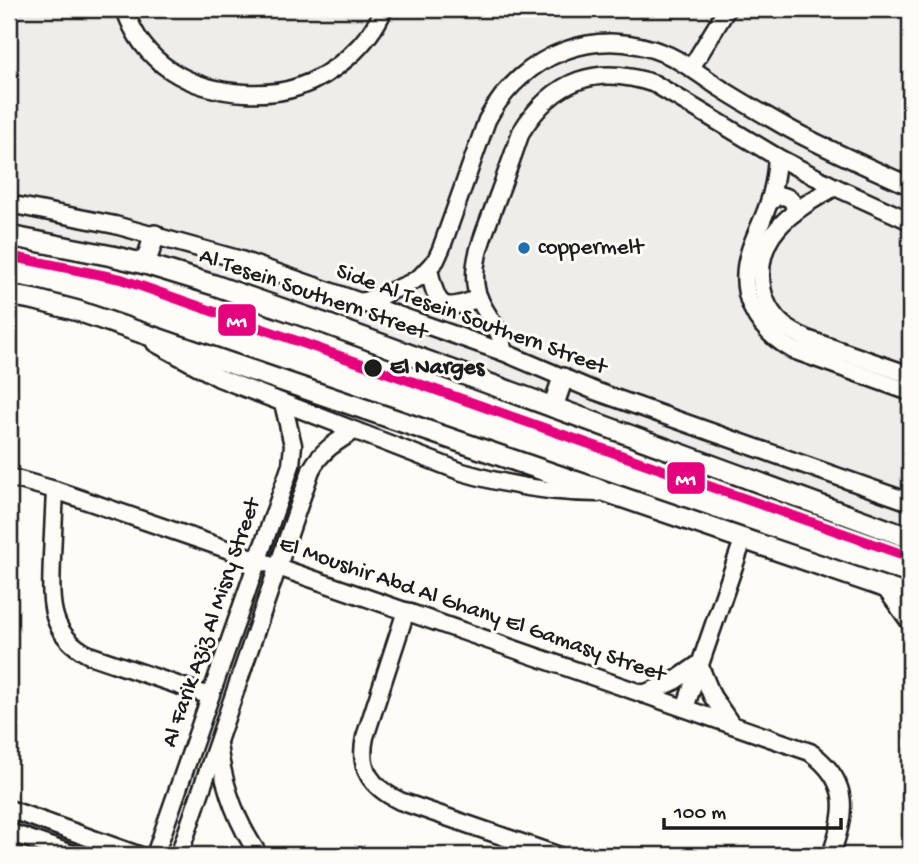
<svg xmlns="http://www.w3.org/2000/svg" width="919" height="864" font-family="'Gochi Hand',sans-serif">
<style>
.built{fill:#eeede9}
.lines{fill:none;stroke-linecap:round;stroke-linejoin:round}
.minor-casing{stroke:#1c1c1c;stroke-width:21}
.major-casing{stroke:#1c1c1c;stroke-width:24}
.minor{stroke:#fdfcf7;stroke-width:16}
.major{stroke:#fdfcf7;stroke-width:19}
.metro-1-casing{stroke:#fdfcf7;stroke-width:16}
.metro-1{stroke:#e5007d;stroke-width:10}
.poi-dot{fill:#1f6fb2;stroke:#fdfcf7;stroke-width:2.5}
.stop-dot{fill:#1c1c1c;stroke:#fdfcf7;stroke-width:2.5}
.labels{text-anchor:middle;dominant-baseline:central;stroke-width:6;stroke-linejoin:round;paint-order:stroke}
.poi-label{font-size:23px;fill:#1c1c1c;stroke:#fdfcf7;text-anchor:start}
.street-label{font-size:23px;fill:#1c1c1c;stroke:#fdfcf7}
.stop-label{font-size:23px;font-weight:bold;fill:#1c1c1c;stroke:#fdfcf7;text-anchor:start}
.line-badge{stroke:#fdfcf7;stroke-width:2.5}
.badge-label{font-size:19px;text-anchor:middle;font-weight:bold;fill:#fff}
</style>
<rect width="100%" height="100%" fill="#fdfcf7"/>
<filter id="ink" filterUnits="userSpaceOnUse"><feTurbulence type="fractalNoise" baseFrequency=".0143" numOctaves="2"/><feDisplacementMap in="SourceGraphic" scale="14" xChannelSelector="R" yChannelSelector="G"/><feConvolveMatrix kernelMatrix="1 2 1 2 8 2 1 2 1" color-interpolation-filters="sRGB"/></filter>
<g filter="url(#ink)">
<path class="built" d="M9,9h901v521l-808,-282 -93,-25z"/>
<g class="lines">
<g class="minor-casing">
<g id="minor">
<path d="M125,9c17,55 65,81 120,84 18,1 36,0 53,-6 36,-12 71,-43 86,-78"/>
<path d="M691,68l36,-59"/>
<path d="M777,157c-1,16 -3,32 -9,48 -5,15 -13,30 -18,45 -14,43 5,79 43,100l117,42"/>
<path d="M835,187c-19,11 -42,23 -57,41 -23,26 -23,69 2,94 8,8 17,12 27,17l103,36"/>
<path d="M769,203l7,-6c12,-3 20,4 18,16"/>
<path d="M9,204l106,21 123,34 265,93 92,39 315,111"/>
<path d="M429,269c8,38 12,44 50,29"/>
<path d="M361,302l17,-5 32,-14 10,-6 16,-17 5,-11 46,-129c36,-67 110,-96 181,-65 17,8 33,20 49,31 22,14 46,28 69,41 40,22 82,40 124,59"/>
<path d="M155,343l64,35 243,94c44,13 89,21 136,21"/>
<path d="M503,352c0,-25 -23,-40 -27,-64 -5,-29 10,-58 19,-84 9,-24 18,-48 26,-72 33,-53 76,-68 134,-48l122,73 58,30 75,34"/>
<path d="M9,477l46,13 154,53 601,209c41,30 36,60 21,103"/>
<path d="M55,490c-1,22 -2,44 -3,66 -1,42 -6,77 37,99l121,41"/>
<path d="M406,611l-41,126c-7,32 6,50 35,64l157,54"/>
<path d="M643,694l30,-12 26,-18 13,32 19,28"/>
<path d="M685,708l58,-168"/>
<path d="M218,744c5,40 18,78 41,111"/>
<path d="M9,809l129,46"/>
<path d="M9,832l66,23"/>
<path d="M155,855l136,-390 2,-20 -10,-42"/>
<path d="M179,855l132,-385c10,-19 25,-28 43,-39"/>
</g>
</g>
<g class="major-casing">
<g id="major">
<path d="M9,236l103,20 33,8 69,21 115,40 581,213"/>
<path d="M145,264l10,-29"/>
<path d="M9,295l27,5 42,11 832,285"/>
<path d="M553,407l10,-29"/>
<path d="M887,588l23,32"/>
</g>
</g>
<use href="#minor" class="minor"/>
<use href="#major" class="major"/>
<g class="metro-1-casing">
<path id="metro-1" d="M9,256l112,23 789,278"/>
</g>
<use href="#metro-1" class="metro-1"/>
</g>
</g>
<circle class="poi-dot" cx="524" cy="248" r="7"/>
<circle class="stop-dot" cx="373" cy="368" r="10"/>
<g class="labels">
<g class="poi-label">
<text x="538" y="248">coppermelt</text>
</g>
<g class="street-label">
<text transform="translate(313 295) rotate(19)">Al Tesein Southern Street</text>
<text transform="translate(471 320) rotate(20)">Side Al Tesein Southern Street</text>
<text transform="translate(472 610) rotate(19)">El Moushir Abd Al Ghany El Gamasy Street</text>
<text transform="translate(212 623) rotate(-71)">Al Farik Aziz Al Misry Street</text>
</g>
<g class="stop-label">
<text x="390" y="368">El Narges</text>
</g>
</g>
<g class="line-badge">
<rect x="217" y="303" width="40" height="34" rx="7" fill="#e5007d"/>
<rect x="666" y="461" width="40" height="34" rx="7" fill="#e5007d"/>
</g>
<g class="badge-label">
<text x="237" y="327">M1</text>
<text x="686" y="485">M1</text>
</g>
<rect width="919" height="864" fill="none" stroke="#fdfcf7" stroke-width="35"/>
<rect x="18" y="18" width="884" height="829" fill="none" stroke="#1c1c1c" stroke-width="2.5" filter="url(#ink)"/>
<path d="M664 818v10h177v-10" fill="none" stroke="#1c1c1c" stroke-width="3.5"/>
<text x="674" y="818" font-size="21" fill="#1c1c1c" stroke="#fdfcf7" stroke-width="5" paint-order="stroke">100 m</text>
</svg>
